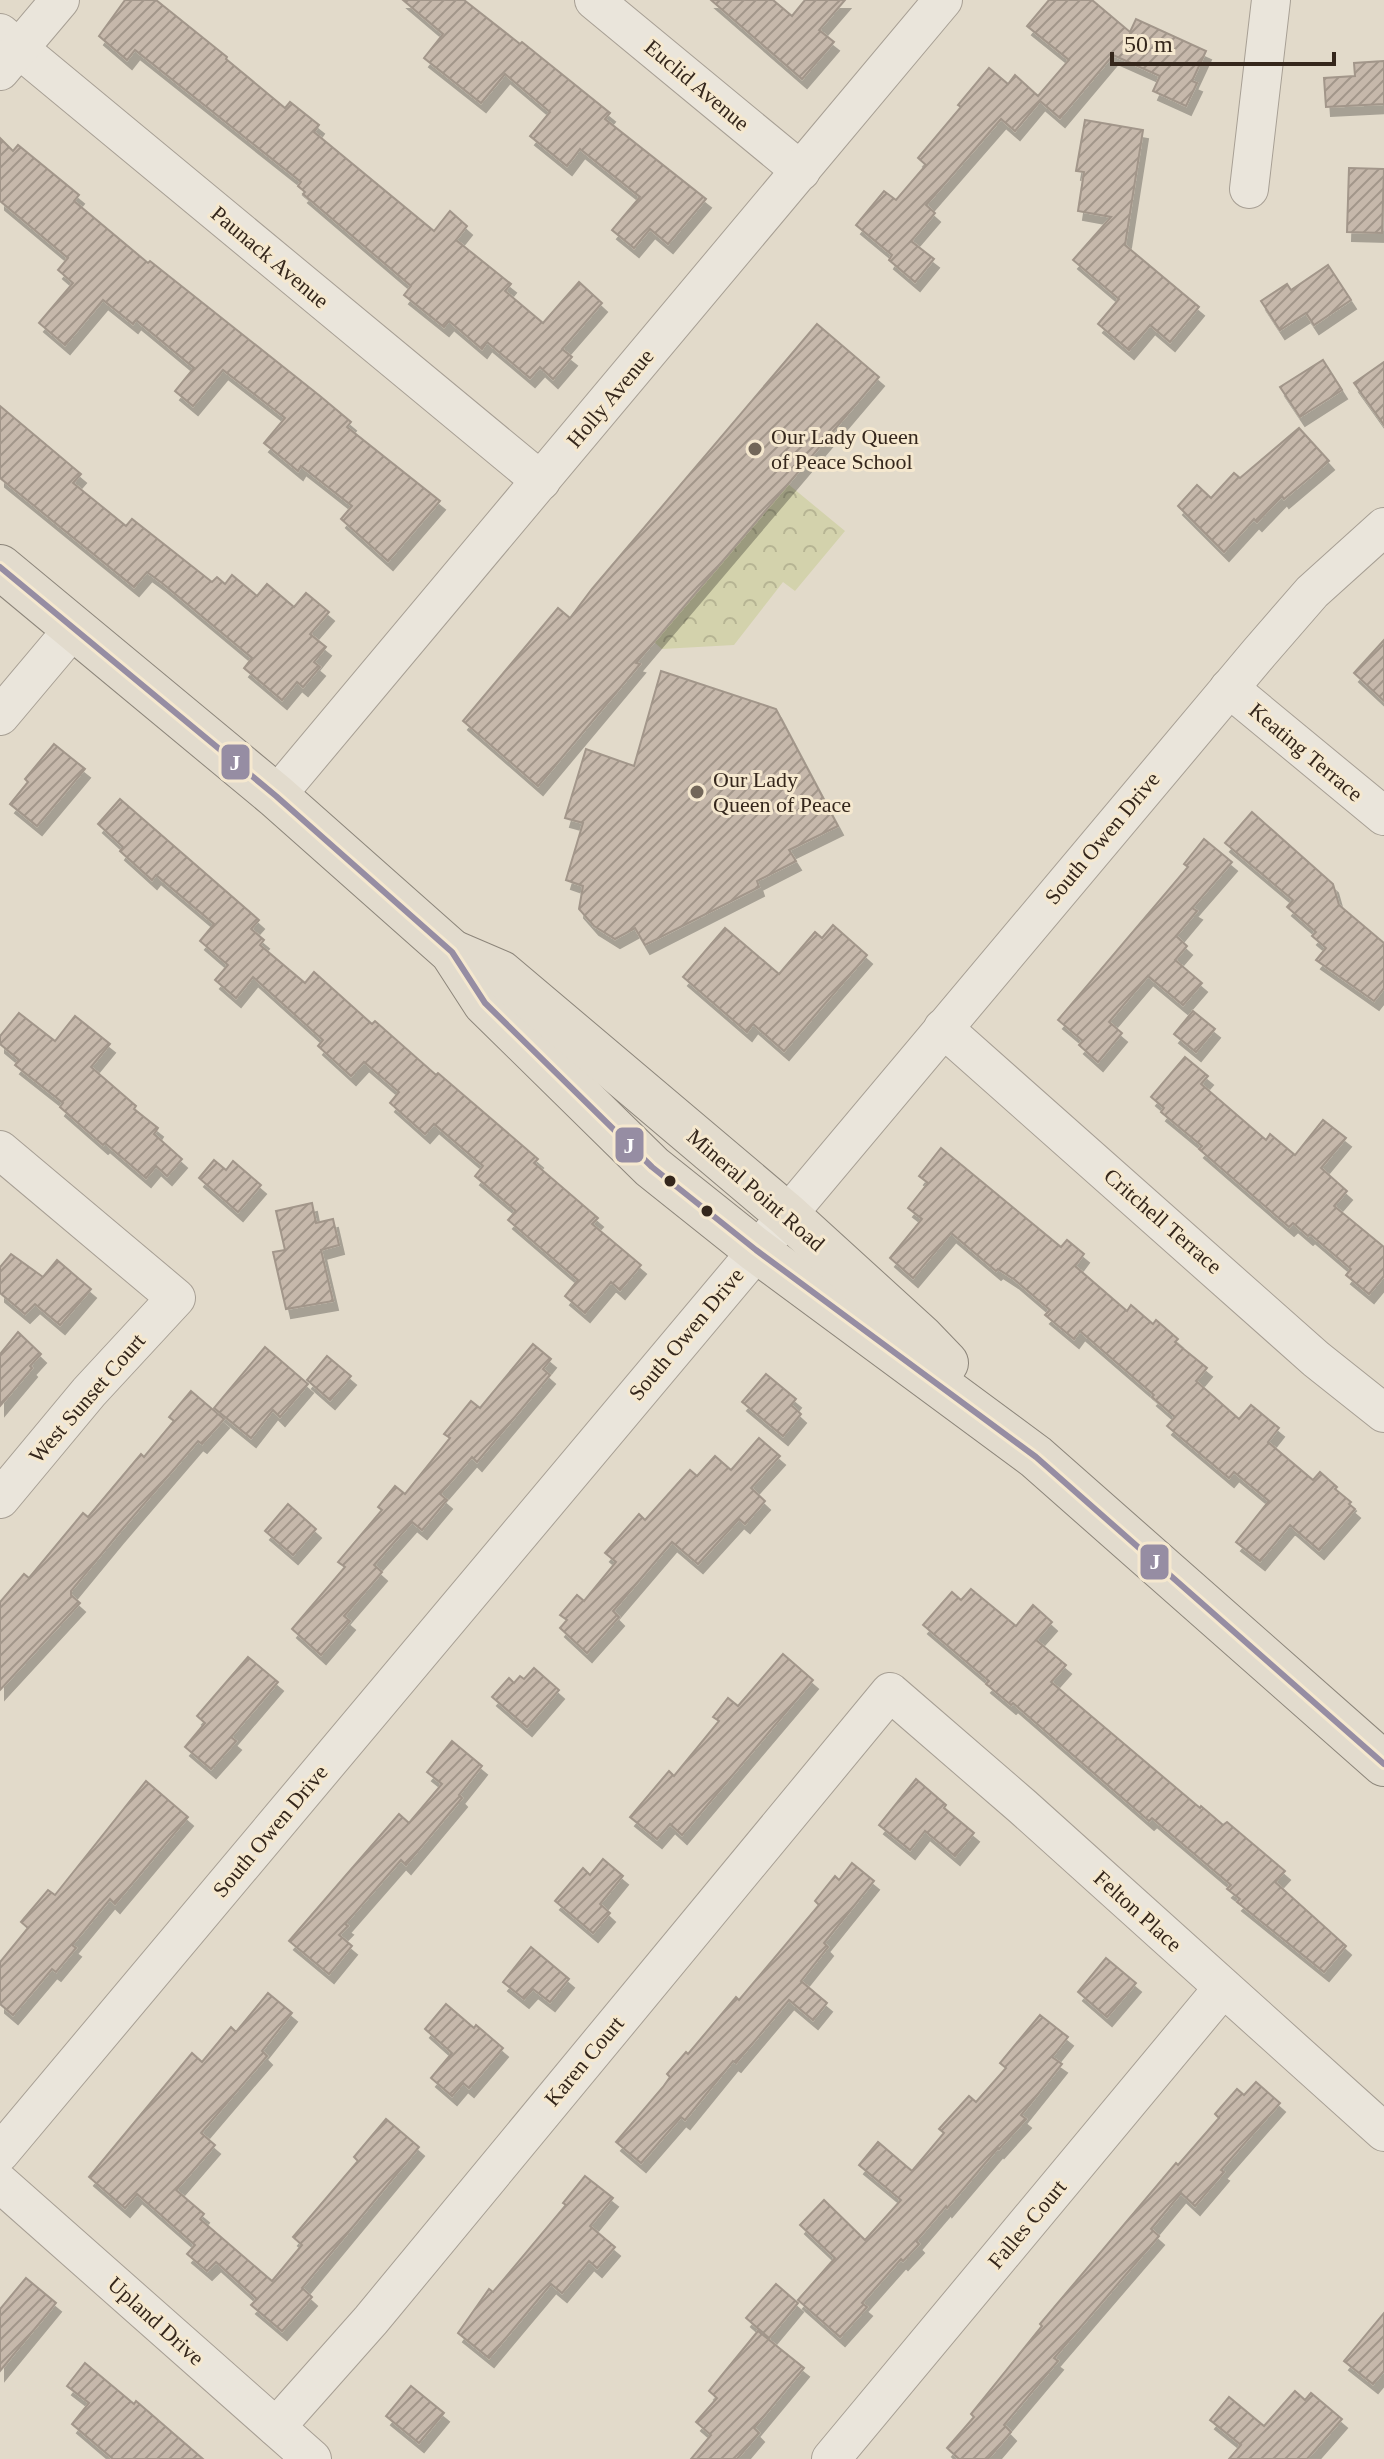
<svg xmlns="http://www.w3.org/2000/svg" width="1384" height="2459" font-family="Georgia,serif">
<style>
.forest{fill:url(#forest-crowns)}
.building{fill:url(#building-hatch);stroke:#a2968a;stroke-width:2;filter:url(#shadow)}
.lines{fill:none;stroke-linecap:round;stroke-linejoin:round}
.minor-casing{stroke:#a79f94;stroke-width:40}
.major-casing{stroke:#8c857a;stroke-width:46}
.minor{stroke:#eae5db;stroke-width:38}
.major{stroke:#e2dbcd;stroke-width:44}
.bus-1-casing{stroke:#f5e8cf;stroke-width:12}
.bus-1{stroke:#968da3;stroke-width:6}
.poi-dot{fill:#726659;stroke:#f5e8cf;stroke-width:3}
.bus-dot{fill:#35271c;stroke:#f5e8cf;stroke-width:3}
.labels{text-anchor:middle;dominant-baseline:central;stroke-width:6;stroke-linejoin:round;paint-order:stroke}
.street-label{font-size:22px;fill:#35271c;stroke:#f5e8cf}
.poi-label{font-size:22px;fill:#35271c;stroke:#f5e8cf;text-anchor:start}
.line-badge{stroke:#f5e8cf;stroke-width:3}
.badge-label{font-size:22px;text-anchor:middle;font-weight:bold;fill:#fff}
</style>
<defs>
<pattern id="forest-crowns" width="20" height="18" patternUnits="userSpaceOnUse" patternTransform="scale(2)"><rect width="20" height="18" fill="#d3d2ac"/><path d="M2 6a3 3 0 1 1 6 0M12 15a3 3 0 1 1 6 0" fill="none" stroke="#b6b493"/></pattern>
<pattern id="building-hatch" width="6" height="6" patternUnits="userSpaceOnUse" patternTransform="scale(2)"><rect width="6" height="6" fill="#c6b8ab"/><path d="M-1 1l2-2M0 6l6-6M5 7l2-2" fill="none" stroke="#a2968a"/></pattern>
<filter id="shadow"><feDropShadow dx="5" dy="9" stdDeviation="0" flood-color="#0004"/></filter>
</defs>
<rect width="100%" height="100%" fill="#e2daca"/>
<path class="forest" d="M788,484l57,47 -50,60 -12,-9 -49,63 -72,4 -8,-7z"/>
<g class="building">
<path d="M125,0h31l71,57 -1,2 59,49 5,-6 29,23 -5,7 120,99 16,-20 17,15 -11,14 55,44 -6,7 38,32 36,-41 23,21 -40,46 10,8 -19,22 -13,-12 -10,11 -43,-36 -5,7 -33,-28 -5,6 -40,-32 7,-9 -108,-92 2,-2 -7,-6 3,-4 -166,-132 -8,10 -28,-24z"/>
<path d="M403,0h61l56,44 2,-2 88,71 -5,6 101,80 -38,45 -18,-15 -16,19 -22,-18 28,-33 -60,-48 -13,17 -37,-30 20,-24 -45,-38 -24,29 -57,-45 19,-24z"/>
<path d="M711,0h62l19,16 13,-16h40l-26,30 15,12 -32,37z"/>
<path d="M1049,0h43l38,32 6,-13 70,32 -14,30 5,2 -11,23 -33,-15 7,-15 -47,-21 -53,63 -20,-17 -25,30 -14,-12 -75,86 9,8 -24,28 23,18 -19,23 -26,-22 3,-5 -36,-30 28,-34 12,9 30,-35 -8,-7 43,-51 -3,-2 31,-37 19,16 7,-9 23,21 31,-36 -42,-34z"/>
<path d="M1384,61v43l-58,3 -2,-29 31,-2 -1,-13z"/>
<path d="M1085,120l58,10 -18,115 74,62 -29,35 -20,-17 -21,25 -31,-26 21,-25 -46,-39 38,-43 -33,-6 6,-39 -8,-1z"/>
<path d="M0,138l13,13 5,-6 61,50 -5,6 74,62 2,-2 170,135 31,26 -4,5 93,74 -52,60 -47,-42 11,-13 -51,-40 -3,5 -34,-28 21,-25 -62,-48 -30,36 -18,-15 19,-23 -58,-48 -3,4 -30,-24 -38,45 -26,-22 34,-40 -15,-13 10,-12 -68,-57z"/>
<path d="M1349,168l35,1 -2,64 -35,-1z"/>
<path d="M1328,265l23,35 -37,25 -8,-12 -26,17 -19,-29 26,-17 4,6z"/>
<path d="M817,324l62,53 -243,286 4,1 -102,122 -75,-65 95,-113 12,10 22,-29z"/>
<path d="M1323,360l19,30 -42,27 -20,-30z"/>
<path d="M1384,362v63l-30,-42z"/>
<path d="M0,406l81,68 -8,9 53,43 6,-7 80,63 5,-5 8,7 7,-9 25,21 10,-12 27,23 12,-14 23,19 -19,22 16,13 -12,15 6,5 -17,20 -6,-5 -15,18 -38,-32 8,-10 -90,-75 -15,-11 -13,15 -134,-109z"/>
<path d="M1299,428l30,33 -45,38 -2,-3 -25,26 -3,-3 -30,33 -46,-46 19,-21 14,13 23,-25 6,5z"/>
<path d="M1384,640v61l-30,-28z"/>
<path d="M661,671l115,38 62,117 -49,24 7,11 -39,20 2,6 -114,58 -10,-17 -20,11 -21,-13 -15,-17 4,-23 -17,-6 17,-57 -18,-5 21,-69 48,17z"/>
<path d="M54,744l31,25 -48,57 -27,-22 18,-22 -3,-3z"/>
<path d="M120,799l139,121 -8,9 13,11 -4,5 45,38 9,-11 58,52 3,-3 61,54 2,-2 100,86 -4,4 64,55 -6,6 49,41 -21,25 -9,-8 -26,31 -20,-17 13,-16 -70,-60 8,-9 -41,-35 8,-10 -49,-42 -9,10 -35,-31 9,-11 -35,-30 -13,14 -33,-30 5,-6 -70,-63 -17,21 -21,-18 13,-15 -28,-24 14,-17 -58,-49 -4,5 -32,-29 3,-4 -25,-23z"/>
<path d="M1252,812l81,72 6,21 45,38v45l-10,13 -58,-41 10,-12 -14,-12 4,-4 -29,-25 6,-7 -68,-57z"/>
<path d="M1204,839l28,23 -40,46 5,3 -21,25 11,10 -12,14 27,23 -19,22 -35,-29 -39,46 13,11 -24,29 -19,-17 4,-4 -25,-21 130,-153 -4,-3z"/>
<path d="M833,925l34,30 -83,96 -31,-27 -6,8 -64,-55 42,-49 54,46 36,-42 7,6z"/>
<path d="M1193,1011l22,18 -19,23 -22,-18z"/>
<path d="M19,1013l36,28 20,-25 35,28 -19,23 45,39 -2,3 24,19 -4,6 28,25 -15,17 -11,-10 -10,12 -41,-35 -2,2 -43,-38 3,-4 -48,-38 4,-5 -19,-16v-8z"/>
<path d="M1185,1057l23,19 -7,8 65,56 4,-6 25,21 28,-35 23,18 -25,30 26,23 -13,15 50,41v29l-15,18 -23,-19 5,-6 -41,-35 -2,2 -15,-13 -4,4 -90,-78 3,-3 -41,-34 3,-4 -13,-11z"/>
<path d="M941,1148l120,99 6,-7 17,14 -9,12 52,45 4,-6 22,19 3,-4 22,19 -3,3 32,26 -11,13 43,38 12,-14 28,23 -11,14 45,38 7,-8 17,15 -2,2 16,13 -2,2 6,5 -36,41 -29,-25 -30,36 -24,-19 33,-41 -35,-29 -5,6 -62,-52 8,-9 -23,-20 2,-2 -74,-64 -6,8 -29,-24 5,-5 -35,-30 -17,-11 -2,2 -45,-38 -38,45 -23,-20 32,-39 -14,-11 20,-25 -9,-7z"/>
<path d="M214,1160l12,10 7,-9 28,24 -23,27 -39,-34z"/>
<path d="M312,1203l4,20 17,-4 6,26 -18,5 12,51 -47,8 -13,-57 12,-2 -9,-39z"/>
<path d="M11,1254l32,23 14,-17 34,29 -31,36 -25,-21 -10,10 -25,-21v-26z"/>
<path d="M18,1332l23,22 -11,12 2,2 -32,38v-52z"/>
<path d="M533,1344l18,15 -8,10 7,6 -73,87 -5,-5 -32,37 7,6 -25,30 -10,-8 -38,43 8,7 -38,44 6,5 -29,34 -29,-26 53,-62 -7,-5 44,-52 -4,-3 17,-21 10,8 45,-56 -6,-4 27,-33 9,7z"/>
<path d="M265,1347l43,37 -28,33 -7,-7 -22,28 -37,-30z"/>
<path d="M327,1356l24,20 -21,24 -23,-20z"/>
<path d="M766,1374l30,25 -5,6 10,9 -18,22 -41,-34z"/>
<path d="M191,1391l33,28 -22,25 -4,-3 -80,93 -47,57v4l9,8 -80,87v-88l24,-28 5,4 54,-65 5,4 53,-63 3,3 30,-36 -5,-4z"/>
<path d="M759,1438l21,18 -29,32 14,13 -20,23 -6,-5 -41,45 -26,-22 -59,69 6,6 -32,36 -27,-25 7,-8 -7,-5 17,-20 7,6 32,-39 -11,-9 34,-39 6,6 45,-50 7,6 18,-20 16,14z"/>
<path d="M288,1504l28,25 -23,26 -28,-24z"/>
<path d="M971,1589l45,37 17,-21 19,17 -16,18 30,25 -15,17 149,126 1,-2 22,19 4,-3 58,49 -10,11 71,64 -22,26 -87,-70 3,-3 -13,-10 4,-4 -79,-67 -3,3 -136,-118 -2,2 -25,-21 3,-3 -66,-56 29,-33 9,8z"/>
<path d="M783,1654l30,26 -131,155 -12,-11 -13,15 -27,-22 39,-46 5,5 45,-55 -6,-4 15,-19 10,8z"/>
<path d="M248,1657l30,25 -47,55 5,4 -25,28 -26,-22 20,-24 -8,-7z"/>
<path d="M534,1668l25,22 -32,37 -35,-30 17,-19 5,5 6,-7 4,3z"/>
<path d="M452,1741l30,25 -23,29 3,3 -56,67 -5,-5 -56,64 3,2 -9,9 13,11 -23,28 -40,-33 110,-127 10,9 33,-39 -15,-12z"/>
<path d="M916,1779l30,26 -2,3 30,25 -19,23 -30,-25 -15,19 -31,-25z"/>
<path d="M146,1781l42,36 -73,87 -5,-5 -38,46 4,3 -20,24 -4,-3 -39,46 -13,-11v-42l28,-34 -7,-6 27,-32 7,5z"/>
<path d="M603,1859l20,17 -23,28 10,9 -17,20 -38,-32 28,-33 7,7z"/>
<path d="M852,1863l22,18 -50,62 4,4 -27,34 26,22 -14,17 -24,-20 -53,63 -3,-2 -48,59 -4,-3 -40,46 -25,-21 47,-55 7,-10 -3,-3 19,-22 2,2 48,-57 3,3 80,-95 -4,-4 20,-25 4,4z"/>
<path d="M531,1947l38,32 -19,23 -17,-13 -9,10 -21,-17z"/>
<path d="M1106,1958l30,25 -29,34 -29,-25z"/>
<path d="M268,1993l24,20 -30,38 5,5 -66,77 14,12 -39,45 28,24 -4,5 72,62 30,-36 -9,-8 65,-76 -4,-4 32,-38 33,28 -117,141 10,9 -30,34 -31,-26 6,-6 -41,-37 -9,9 -20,-17 8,-9 -58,-51 -12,14 -36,-31 103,-124 10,9 29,-35 5,5z"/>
<path d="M446,2004l28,24 2,-3 27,23 -34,40 -6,-5 -11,13 -21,-18 21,-25 -27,-24z"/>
<path d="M1040,2015l28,22 -16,20 10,7 -41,51 5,4 -27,30 -1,-1 -51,60 -1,-2 -30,35 3,3 -16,17 -2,-2 -39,44 5,4 -27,30 -42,-37 37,-42 -35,-33 24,-25 41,40 36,-40 -42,-35 19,-23 34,29 32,-38 -5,-4 30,-33 7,6 30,-34 -6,-5z"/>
<path d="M1256,2082l24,21 -59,67 3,2 -29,34 -14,-13 -30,36 8,7 -105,122 4,3 -54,64 7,7 -23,27h-29l-12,-11 27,-31 -3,-3 71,-88 -2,-2 136,-161 2,2 41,-47 -4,-4 22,-25 7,6z"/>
<path d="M585,2176l28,22 -23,28 25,21 -18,21 -8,-7 -27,32 -11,-9 -62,74 -31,-25 31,-44 4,3 73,-87 -3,-2z"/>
<path d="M26,2278l30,25 -56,68v-62z"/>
<path d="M776,2284l22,19 -29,35 -23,-20z"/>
<path d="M1384,2313v58l-11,13 -29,-23z"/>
<path d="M758,2331l46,37 -50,60 5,5 -22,26h-46l20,-24 -15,-13 21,-24 -8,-7z"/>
<path d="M85,2363l49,41 2,-3 67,58h-90l-41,-35 17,-21 -22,-17z"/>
<path d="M411,2386l33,27 -25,30 -33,-27z"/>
<path d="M1295,2391l10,9 6,-7 31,26 -35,40h-78l12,-14 -31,-25 19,-23 35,29z"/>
</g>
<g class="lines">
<g class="minor-casing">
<g id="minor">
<path d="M594,0l207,171"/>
<path d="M0,33l541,448"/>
<path d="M0,71l60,-71"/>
<path d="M1249,189l22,-189"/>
<path d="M1229,688l155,128"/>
<path d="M0,716l74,-88"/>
<path d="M276,796l667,-796"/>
<path d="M943,1028l373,331 68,54"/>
<path d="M0,1150l176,148 -87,94 -89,107"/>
<path d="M0,2153l1259,-1500 53,-61 72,-65"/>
<path d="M0,2183l312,276"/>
<path d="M276,2427l95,-107 519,-628 133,115 361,325"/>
<path d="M831,2459l392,-471"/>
</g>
</g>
<g class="major-casing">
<g id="major">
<path d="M0,567l276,229 176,156 33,51 167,164 104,83 280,207 348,307"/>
<path d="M452,952l49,21 285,241 135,123 25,26"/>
</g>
</g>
<use href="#minor" class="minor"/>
<use href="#major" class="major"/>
<g class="bus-1-casing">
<path id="bus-1" d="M0,567l276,229 176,156 33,51 167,164 104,83 280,207 348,307"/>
</g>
<use href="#bus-1" class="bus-1"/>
</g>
<g class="poi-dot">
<circle cx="755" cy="449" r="8"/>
<circle cx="697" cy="792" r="8"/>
</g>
<g class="bus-dot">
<circle cx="670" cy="1181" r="7"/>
<circle cx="707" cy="1211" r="7"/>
</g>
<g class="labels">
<g class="street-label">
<text transform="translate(697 85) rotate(40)">Euclid Avenue</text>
<text transform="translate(270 257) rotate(40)">Paunack Avenue</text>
<text transform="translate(610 398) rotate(-50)">Holly Avenue</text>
<text transform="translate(1306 752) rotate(40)">Keating Terrace</text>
<text transform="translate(1102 838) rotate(-50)">South Owen Drive</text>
<text transform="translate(756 1190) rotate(41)">Mineral Point Road</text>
<text transform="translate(1163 1221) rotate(41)">Critchell Terrace</text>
<text transform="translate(686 1334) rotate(-50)">South Owen Drive</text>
<text transform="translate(87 1398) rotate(-49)">West Sunset Court</text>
<text transform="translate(270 1831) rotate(-50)">South Owen Drive</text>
<text transform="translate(1138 1911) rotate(42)">Felton Place</text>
<text transform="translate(584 2061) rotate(-50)">Karen Court</text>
<text transform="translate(1027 2224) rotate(-50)">Falles Court</text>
<text transform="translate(156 2321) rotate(42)">Upland Drive</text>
</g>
<g class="poi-label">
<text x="771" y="436">Our Lady Queen<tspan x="771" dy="25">of Peace School</tspan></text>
<text x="713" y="779">Our Lady<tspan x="713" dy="25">Queen of Peace</tspan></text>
</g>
</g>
<g class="line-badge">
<rect x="220" y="743" width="31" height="38" rx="8" fill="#968da3"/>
<rect x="614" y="1126" width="31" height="38" rx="8" fill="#968da3"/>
<rect x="1139" y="1543" width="31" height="38" rx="8" fill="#968da3"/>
</g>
<g class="badge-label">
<text x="235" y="770">J</text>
<text x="629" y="1153">J</text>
<text x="1155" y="1569">J</text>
</g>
<path d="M1112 52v12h222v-12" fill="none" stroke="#35271c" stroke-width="4"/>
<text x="1124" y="52" font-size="24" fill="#35271c" stroke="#f5e8cf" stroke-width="6" paint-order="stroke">50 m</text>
</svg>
